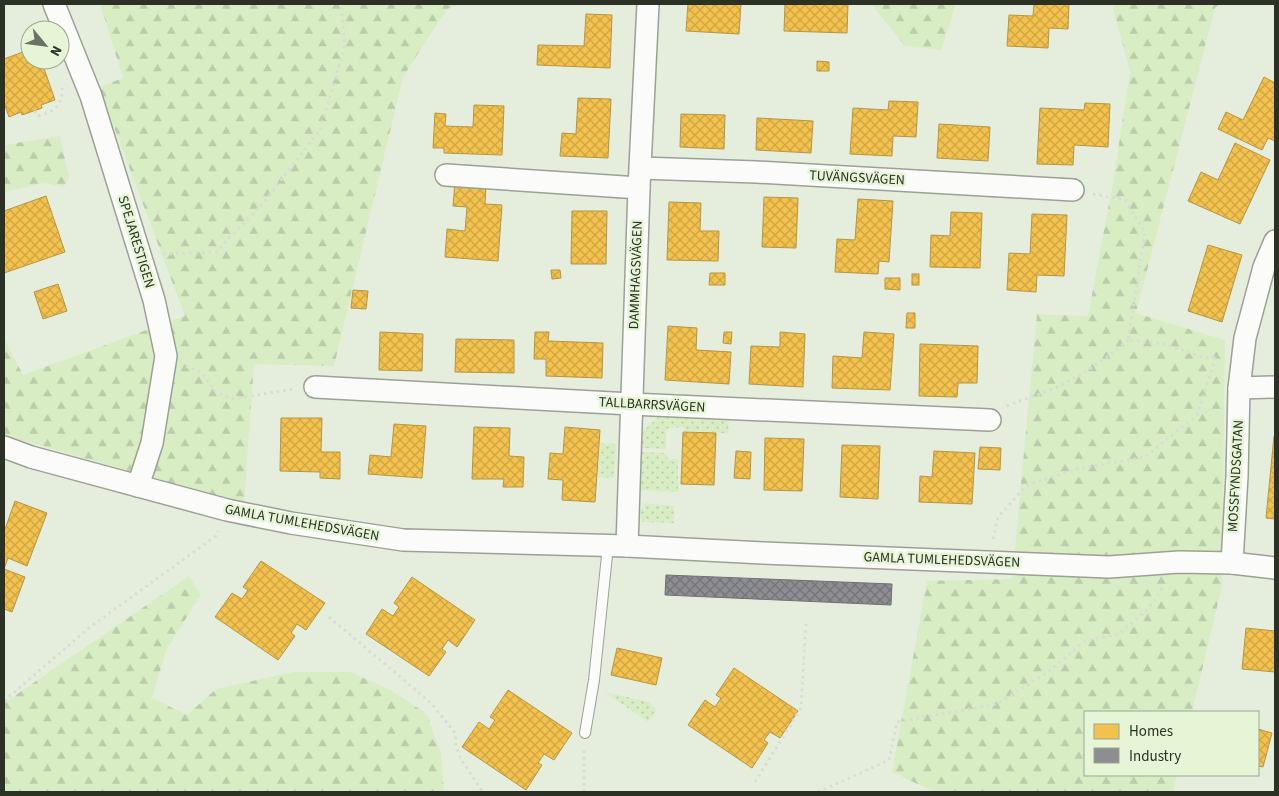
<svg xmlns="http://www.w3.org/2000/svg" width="1279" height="796" font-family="'Source Sans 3',sans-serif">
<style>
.grass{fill:url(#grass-dots)}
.forest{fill:url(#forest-firs)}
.homes{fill:url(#homes-cross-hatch);stroke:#b69642}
.industry{fill:url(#industry-cross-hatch);stroke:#707171}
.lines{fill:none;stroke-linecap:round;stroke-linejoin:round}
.service-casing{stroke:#9ba194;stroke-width:12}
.minor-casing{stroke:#9ba194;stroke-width:24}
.path{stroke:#d9dcd6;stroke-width:3;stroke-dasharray:2.5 4;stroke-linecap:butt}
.service{stroke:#fbfcfa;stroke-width:10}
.minor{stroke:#fbfcfa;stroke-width:21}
.labels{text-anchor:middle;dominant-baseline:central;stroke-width:5;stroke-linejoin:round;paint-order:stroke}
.street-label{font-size:14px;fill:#2b3125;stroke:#e5f5d6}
</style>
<defs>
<pattern id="grass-dots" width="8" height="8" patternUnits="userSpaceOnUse" patternTransform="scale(1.25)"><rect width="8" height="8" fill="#d9edc5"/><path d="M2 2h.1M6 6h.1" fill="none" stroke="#bacca9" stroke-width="1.8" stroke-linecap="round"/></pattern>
<pattern id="forest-firs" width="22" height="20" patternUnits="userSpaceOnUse" patternTransform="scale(1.25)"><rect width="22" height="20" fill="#d9edc5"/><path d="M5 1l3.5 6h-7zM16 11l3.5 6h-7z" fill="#bacca9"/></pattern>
<pattern id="homes-cross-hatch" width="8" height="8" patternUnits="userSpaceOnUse" patternTransform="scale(1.25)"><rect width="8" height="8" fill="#f2c14e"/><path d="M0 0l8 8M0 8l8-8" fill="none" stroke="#d0a644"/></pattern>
<pattern id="industry-cross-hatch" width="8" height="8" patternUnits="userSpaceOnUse" patternTransform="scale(1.25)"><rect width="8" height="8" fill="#8d8d92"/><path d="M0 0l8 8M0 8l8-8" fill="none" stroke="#737477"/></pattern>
</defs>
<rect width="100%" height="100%" fill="#e5eedd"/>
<g class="grass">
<path d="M659,416l70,3 -1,15 -15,-2 -28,-1 -2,-4 -15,1 -2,4v17l-25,-1 1,-16z"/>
<path d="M600,443l16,1 -2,34 -16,-1z"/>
<path d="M640,452l26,1 2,6h10v33l-39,-2z"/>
<path d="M644,503l30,3v17l-32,-1 -4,-9 2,-3 4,-2z"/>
<path d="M604,692l45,10 8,8 -9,12z"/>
</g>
<g class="forest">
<path d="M100,4h363l-16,5 -44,68 -69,289 -80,-2 -10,140 -240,-69v-97l19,37 162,-59 -86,-229 24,-9z"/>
<path d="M871,4h85l-15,46 -36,-4z"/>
<path d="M1112,4h107l-4,4 -79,305 89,27 -3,246 -30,126h-107v63h92l-4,17h-239l-42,-20 35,-191 85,-2 25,-265 51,2 25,-134 17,-110z"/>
<path d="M60,136l9,41 -5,10 -19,-4 -41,9v-47z"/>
<path d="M189,576l12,19 -34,53 -15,50 35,17 29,-26 77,-17h58l39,18 37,24 14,39 3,39h-440v-89z"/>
</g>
<g class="homes">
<path d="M688,4h53l-2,30 -53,-3z"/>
<path d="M785,4h63l-1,29 -63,-2z"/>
<path d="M1034,4h35l-1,25 -19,-1 -1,20 -41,-2 2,-31 24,1z"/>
<path d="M586,14l26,1 -2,53 -73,-3 1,-20 46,1z"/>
<path d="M23,52l2,6 5,-2v4h11l14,40 -14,5 1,3 -20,7 -1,-3 -12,5 -5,-14v-44z"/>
<path d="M817,61l12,1v9h-12z"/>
<path d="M1264,77l11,6v58l-7,-3 -6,12 -44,-21 8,-17 17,8z"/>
<path d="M578,98l33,1 -3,59 -48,-2 2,-23 14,1z"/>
<path d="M889,101l29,1 -2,35 -23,-1 -1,20 -42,-2 3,-46 35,2z"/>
<path d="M1085,103l25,1 -2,43 -34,-2 -1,20 -36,-1 3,-56 44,2z"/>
<path d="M474,105l30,1 -2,49 -58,-2v-5h-11l2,-35 11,1 -1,12 28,1z"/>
<path d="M681,114l44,1 -1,34 -44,-2z"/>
<path d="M757,118l56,3 -2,32 -55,-3z"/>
<path d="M939,124l51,3 -2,34 -51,-3z"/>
<path d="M1235,143l35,17 -30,64 -52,-23 13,-29 17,8z"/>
<path d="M455,182l31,2 -1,20 17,1 -4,56 -53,-4 2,-28 18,2 2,-24 -14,-1z"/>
<path d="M46,196l19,56 -61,21v-62z"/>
<path d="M764,197l34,1 -2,50 -34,-1z"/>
<path d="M858,199l35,2 -4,61 -10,-1 -1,13 -43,-2 2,-33 18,1z"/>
<path d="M669,202l32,1 -1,28h19l-1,30 -51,-1z"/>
<path d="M572,211h35l-1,53h-35z"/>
<path d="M951,212l31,1 -2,55 -50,-1 1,-32 19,1z"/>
<path d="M1032,214l35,1 -3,61 -27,-1 -1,17 -29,-2 2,-37 21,1z"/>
<path d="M1208,245l34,10 -20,67 -34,-11z"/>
<path d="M551,270h9l1,8 -9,1z"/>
<path d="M710,273h15v12h-16z"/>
<rect x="912" y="274" width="7" height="11"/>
<path d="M885,278h15v12l-15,-1z"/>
<path d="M58,284l9,27 -24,8 -9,-27z"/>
<path d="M353,290l15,1 -2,18 -15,-1z"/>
<path d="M907,313h8v15h-9z"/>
<path d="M668,326l29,2 -1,22 35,2 -2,32 -64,-4z"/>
<path d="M380,332l43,2 -1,37 -43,-1z"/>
<path d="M535,332h14l-1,9 55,2 -1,35 -56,-2v-17h-12z"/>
<path d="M724,332h8l-1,12 -8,-1z"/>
<path d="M780,332l25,2 -2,53 -54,-3 2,-38 29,1z"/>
<path d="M864,332l30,2 -4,56 -58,-2 1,-32 29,2z"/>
<path d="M456,339l58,1v33l-59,-1z"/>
<path d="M920,344l58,2 -1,37h-19l-1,14 -38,-1z"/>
<path d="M281,418h41l-1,34h19v27l-20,-1v-6l-40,-1z"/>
<path d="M394,424l32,2 -4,52 -54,-4 2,-19 21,2z"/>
<path d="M474,427l36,1 -1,28 15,1 -1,30h-20l1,-8h-32z"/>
<path d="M565,427l35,3 -5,72 -33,-2 1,-20 -15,-1 2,-26 13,1z"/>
<path d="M683,432l33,1 -2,52 -33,-1z"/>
<path d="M1274,436h1v83l-9,-1z"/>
<path d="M765,438l39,1 -2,52 -38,-1z"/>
<path d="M842,445l38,1 -2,53 -38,-2z"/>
<path d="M980,447l21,1 -1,22 -22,-1z"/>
<path d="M736,451l15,1 -1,27 -16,-1z"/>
<path d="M934,451l41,2 -3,51 -53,-2 1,-26 12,1z"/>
<path d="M15,501l32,12 -20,53 -19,-8 -4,11v-37z"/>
<path d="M261,561l64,42 -19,27 -9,-6 -6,9 4,3 -17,24 -63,-43 17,-24 10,6 6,-9 -5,-3z"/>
<path d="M4,569l21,8 -13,35 -8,-3z"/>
<path d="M412,577l63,43 -18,27 -9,-7 -6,9 4,3 -17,24 -63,-42 16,-25 11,7 6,-9 -5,-4z"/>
<path d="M1246,628l29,3v41l-33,-3z"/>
<path d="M617,648l45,10 -6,27 -45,-10z"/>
<path d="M734,668l64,43 -18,27 -10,-6 -6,8 4,3 -16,25 -64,-43 17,-25 10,7 6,-9 -5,-3z"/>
<path d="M508,690l64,43 -18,27 -10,-6 -6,9 4,2 -16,25 -64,-43 17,-25 10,7 6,-9 -5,-3z"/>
<path d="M1258,729l14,4 -9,34 -5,-1z"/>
</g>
<path class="industry" d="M666,575l226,9 -1,21 -226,-10z"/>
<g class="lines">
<g class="service-casing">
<path id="service" d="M585,733l9,-53 14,-134"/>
</g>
<g class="minor-casing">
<g id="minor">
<path d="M54,4l37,92 63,204 12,56 -14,87 -14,43"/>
<path d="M641,168l115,4 317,18"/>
<path d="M446,175l193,13"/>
<path d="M315,387l316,17 359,16"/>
<path d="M1239,388l36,-1"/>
<path d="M4,447l27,10 196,53 64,13 112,17 224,6 136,7 346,14 70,-5 53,1 43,5"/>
<path d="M627,546l12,-358 9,-184"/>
<path d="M1232,563l5,-87 2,-88 6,-50 19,-71 11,-26"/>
</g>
</g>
<g class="path">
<path d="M34,111l4,5c16,-4 25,-11 24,-28"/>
<path d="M1093,194l32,6 20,32 -17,108 40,5 36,13 12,-1"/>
<path d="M163,254l53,-2 49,-51 55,-71 25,-84 -4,-42"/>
<path d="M186,366l15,6 15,20 16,7 62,-10"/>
<path d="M1007,406c14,-6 29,-10 43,-16 29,-12 55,-30 78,-50"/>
<path d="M993,539l5,-22 29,-32 50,-16 68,-12 52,-42 19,-58 3,-2"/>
<path d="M329,617l102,86 24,30 1,14 6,14 21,31"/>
<path d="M4,701l86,-74 126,-91 2,-5"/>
<path d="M755,782l46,-74 5,-86"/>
<path d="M584,792v-44"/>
<path d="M818,792l71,-32 8,-38 100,-18 51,-32 37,-31 34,-7 30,-26 15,-23"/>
</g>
<use href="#service" class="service"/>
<use href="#minor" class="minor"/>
</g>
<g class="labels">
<g class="street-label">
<text transform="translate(857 178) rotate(3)">TUVÄNGSVÄGEN</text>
<text transform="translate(136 242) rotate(73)">SPEJARESTIGEN</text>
<text transform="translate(636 275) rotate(-88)">DAMMHAGSVÄGEN</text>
<text transform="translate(652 405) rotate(3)">TALLBARRSVÄGEN</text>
<text transform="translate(1236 476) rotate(-87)">MOSSFYNDSGATAN</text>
<text transform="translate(302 523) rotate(10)">GAMLA TUMLEHEDSVÄGEN</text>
<text transform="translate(942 560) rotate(2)">GAMLA TUMLEHEDSVÄGEN</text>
</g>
</g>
<rect width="1279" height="796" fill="none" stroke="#2b3125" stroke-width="10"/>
<rect x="1084" y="711" width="175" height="65" fill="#e5f5d6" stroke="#9ba78f"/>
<rect x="1094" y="724" width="25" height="15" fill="#f2c14e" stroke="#9ba78f"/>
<text x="1129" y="736" font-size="15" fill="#2b3125">Homes</text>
<rect x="1094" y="748" width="25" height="15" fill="#8d8d92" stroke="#9ba78f"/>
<text x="1129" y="761" font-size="15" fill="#2b3125">Industry</text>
<g transform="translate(45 45) rotate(119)"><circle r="24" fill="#e5f5d6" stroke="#9ba78f"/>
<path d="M0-4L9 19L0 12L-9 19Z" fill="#6c7365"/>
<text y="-8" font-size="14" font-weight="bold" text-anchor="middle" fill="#2b3125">N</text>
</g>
</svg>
